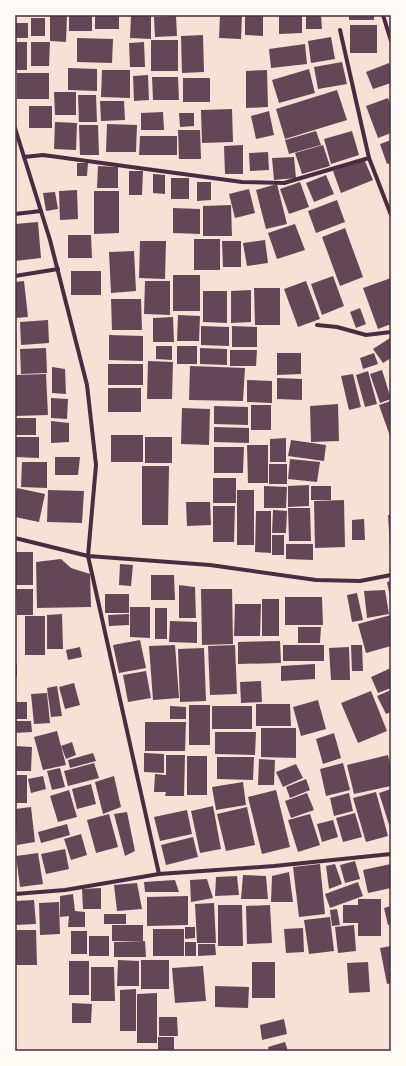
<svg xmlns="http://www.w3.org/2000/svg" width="406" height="1066" font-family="'Golos Text',sans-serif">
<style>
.building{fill:#644757}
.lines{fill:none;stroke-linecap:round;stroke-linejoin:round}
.minor{stroke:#4a2c40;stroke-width:4}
.neatline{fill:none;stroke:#4a2c40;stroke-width:1.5}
</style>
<rect width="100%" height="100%" fill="#f7e1d7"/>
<g class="building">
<path d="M50,15h17l-1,27 -16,-1z"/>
<rect x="69" y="15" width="23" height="16"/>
<rect x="95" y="15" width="24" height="14"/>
<path d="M131,15h20v24l-21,-1z"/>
<path d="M220,15h22l-1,24 -22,-1z"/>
<path d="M245,15h18v21l-18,-1z"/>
<path d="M279,15h23v18l-23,1z"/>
<path d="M306,15h15l1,14h-16z"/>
<rect x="349" y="15" width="25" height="5"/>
<path d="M176,16l1,20 -22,1 -1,-20z"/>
<rect x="31" y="18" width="14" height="18"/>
<path d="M16,23h12v15h-13z"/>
<rect x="350" y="25" width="27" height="28"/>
<path d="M203,35l1,37 -22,1 -1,-37z"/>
<path d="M331,37l4,22 -24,4 -3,-22z"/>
<path d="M77,38l36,1 -1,24 -35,-1z"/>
<rect x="151" y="40" width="27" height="31"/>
<rect x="15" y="42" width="12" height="28"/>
<path d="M31,42h19l-1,24h-18z"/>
<path d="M144,42l1,25h-15l-1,-24z"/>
<path d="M305,44l2,20 -36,4 -2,-19z"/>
<path d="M342,62l5,22 -29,5 -4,-22z"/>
<path d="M389,63l2,6v14l-18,6 -7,-17z"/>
<path d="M68,68l29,1v22l-29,-1z"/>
<path d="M309,69l6,24 -36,10 -7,-23z"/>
<path d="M102,70h28v28l-29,-1z"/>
<path d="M267,70l1,37 -22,1v-37z"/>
<rect x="17" y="73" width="32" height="26"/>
<path d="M148,75l1,25 -15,1 -1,-25z"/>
<path d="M152,77h26l1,23h-26z"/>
<rect x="183" y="78" width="27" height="24"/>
<path d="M337,90l10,30 -62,19 -9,-30z"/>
<path d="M54,92h22v23h-21z"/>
<path d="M78,95h18l1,27h-18z"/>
<path d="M388,98l3,8v27l-13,5 -12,-32z"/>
<path d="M100,101h24l1,19 -24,1z"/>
<rect x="29" y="106" width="23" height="22"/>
<path d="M232,109l1,33 -31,1 -1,-33z"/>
<path d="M269,111l5,24 -18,4 -5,-23z"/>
<path d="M163,112l1,18h-23v-17z"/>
<path d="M179,113h15v13l-14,1z"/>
<path d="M55,122l22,1 -1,27 -22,-1z"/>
<path d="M107,124l30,1 -1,27h-30z"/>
<path d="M79,125h19l1,30h-19z"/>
<path d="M178,130h22l1,29h-22z"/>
<path d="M316,131l5,14 -32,9 -4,-14z"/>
<path d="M352,131l7,24 -28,9 -7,-25z"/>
<path d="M140,136h37v19h-38z"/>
<path d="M391,140v23l-4,1 -7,-20z"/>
<path d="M243,145v29h-18l-1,-28z"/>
<path d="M323,145l7,21 -28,8 -7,-21z"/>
<path d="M268,152l1,18 -19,1 -1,-18z"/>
<path d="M294,157l2,21 -22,2 -2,-22z"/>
<path d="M364,159l9,21 -32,13 -8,-22z"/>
<path d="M77,163h11l-1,13h-10z"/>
<path d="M98,166l20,1v21h-21z"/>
<path d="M129,171h14l-1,24h-13z"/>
<path d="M153,174l12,1v19l-12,-1z"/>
<path d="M326,175l8,19 -20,8 -8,-19z"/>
<rect x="171" y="178" width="18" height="21"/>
<path d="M197,182h14v18l-14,1z"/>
<path d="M300,182l9,25 -20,7 -9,-25z"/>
<path d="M277,184l10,40 -21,5 -10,-39z"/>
<path d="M249,189l6,24 -20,5 -6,-24z"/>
<path d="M77,190l1,29 -18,1 -1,-29z"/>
<path d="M94,191h25v42l-25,1z"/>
<path d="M55,192l3,17 -12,2 -3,-18z"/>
<path d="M337,200l8,22 -29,11 -8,-22z"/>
<path d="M231,205l1,31h-29v-30z"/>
<path d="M173,208l27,1v25l-27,-1z"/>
<path d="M38,222l3,36 -26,3v-37z"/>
<path d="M295,224l10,26 -28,9 -9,-26z"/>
<path d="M345,228l18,49 -23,9 -18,-49z"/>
<path d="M68,235h23l1,23h-24z"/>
<rect x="194" y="239" width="26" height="31"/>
<path d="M265,240l3,23 -21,3 -4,-23z"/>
<path d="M140,241h26l-1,38 -26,-1z"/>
<path d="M222,241h19v26h-18z"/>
<path d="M134,251l2,40 -25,2 -2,-41z"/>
<rect x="71" y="271" width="30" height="24"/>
<rect x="173" y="275" width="27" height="36"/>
<path d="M333,276l11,30 -22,9 -11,-31z"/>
<path d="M391,278v46l-13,5 -15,-41z"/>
<path d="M24,281l4,36 -13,1v-36z"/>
<path d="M145,281h25v34l-26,-1z"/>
<path d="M306,281l14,38 -22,8 -14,-38z"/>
<path d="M254,288h26v37h-25z"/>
<path d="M251,290v32l-20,1v-32z"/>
<path d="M203,291h24v32l-24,-1z"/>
<path d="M111,299h30l1,31h-30z"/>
<path d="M360,308l6,16 -10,4 -6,-16z"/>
<path d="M178,315l22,1 -1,25h-22z"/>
<path d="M173,317l1,25h-21v-24z"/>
<path d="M48,320l1,23 -28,2 -1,-23z"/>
<path d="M201,326l28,1v19l-28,-1z"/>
<path d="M232,326l25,1v20h-25z"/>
<path d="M15,329h1l1,20h-2z"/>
<path d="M109,335l34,1v25l-34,-1z"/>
<path d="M390,338l1,3v17l-8,5 -10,-14z"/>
<path d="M156,346h16v14l-16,-1z"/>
<rect x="177" y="346" width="20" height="18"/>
<path d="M46,348l1,25 -26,1 -1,-25z"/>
<path d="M200,348l27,1v16l-27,-1z"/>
<path d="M230,350h27l-1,16h-26z"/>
<path d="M277,353h24v21l-24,1z"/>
<path d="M374,353l4,11 -15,5 -3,-11z"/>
<path d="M148,361l25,1 -1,37h-25z"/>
<rect x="108" y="364" width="35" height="21"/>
<path d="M190,366l55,2 -2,33 -54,-1z"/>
<path d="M52,367l13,2 1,25 -14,-1z"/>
<path d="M382,370l9,29 -11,4 -10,-29z"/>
<path d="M368,371l9,33 -12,3 -9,-32z"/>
<path d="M46,374l2,41 -33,1v-41z"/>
<path d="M353,374l8,33 -12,3 -8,-34z"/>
<path d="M277,378l25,1v21l-25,-1z"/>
<path d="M247,380l25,1v22l-25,-1z"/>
<rect x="108" y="388" width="33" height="24"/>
<path d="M51,398l17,1 -1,20 -16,-1z"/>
<path d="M391,401v38l-12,-34z"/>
<path d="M338,404l1,37 -28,1 -1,-36z"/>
<rect x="251" y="405" width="20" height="25"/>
<path d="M214,406l34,1v18l-34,-1z"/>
<path d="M182,408l28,1 -1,36 -28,-1z"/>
<rect x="15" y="418" width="21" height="17"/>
<path d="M51,421l18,2v19l-18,1z"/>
<path d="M214,427l35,1v15l-35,-1z"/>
<rect x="111" y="435" width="32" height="27"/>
<path d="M15,437h24v21l-24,-1z"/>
<rect x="145" y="437" width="27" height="26"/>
<path d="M286,438v24h-16v-23z"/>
<path d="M291,440l35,5 -2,16 -36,-5z"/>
<path d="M247,445h21v38h-20z"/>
<path d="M214,447h30l-1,26h-29z"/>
<path d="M55,457h25l-2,18h-23z"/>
<path d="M290,459l30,3 -3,20 -29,-3z"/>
<path d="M22,462h25v26l-26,-1z"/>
<rect x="269" y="464" width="18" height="20"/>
<path d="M142,466h27l-1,59h-26z"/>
<rect x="213" y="478" width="23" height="25"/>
<path d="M309,485v21l-21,1v-21z"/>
<path d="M264,486l23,1 -1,21h-22z"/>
<rect x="311" y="486" width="20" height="14"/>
<path d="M17,488l28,6 -6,28 -24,-5v-20z"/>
<path d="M48,490l36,1 -2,32 -35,-1z"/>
<rect x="237" y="490" width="17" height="55"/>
<path d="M344,500l1,47 -30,1 -1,-47z"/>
<path d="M186,502h24l1,23 -24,1z"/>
<path d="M213,506h22l-1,36h-21z"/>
<path d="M288,508h22l1,33h-22z"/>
<path d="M273,510l14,1 -1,22h-14z"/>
<path d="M256,511h15v42l-16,-1z"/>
<path d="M388,515h3v33h-1z"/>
<path d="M364,519l1,21h-13v-20z"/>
<rect x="272" y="535" width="12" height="20"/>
<path d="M286,544h27v16l-27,-1z"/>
<rect x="15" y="552" width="18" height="33"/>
<path d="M61,559l10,9 19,6 1,33 -54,1 -1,-46z"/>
<path d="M120,564l13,1 -2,21 -12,-1z"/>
<path d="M151,575h23l1,25h-24z"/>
<path d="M391,581v16h-1l-3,-15z"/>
<path d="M179,585l16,2 1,31h-17z"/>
<path d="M16,589h17v26h-16z"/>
<path d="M201,589h31l1,55 -31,1z"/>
<path d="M385,590l4,24 -22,4 -3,-27z"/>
<path d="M357,593l6,27 -11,2 -5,-27z"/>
<rect x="105" y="594" width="24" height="19"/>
<path d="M285,597h37l1,28h-38z"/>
<rect x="262" y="599" width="17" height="37"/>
<path d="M235,604h26l-1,32h-26z"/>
<path d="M130,607h20v31l-20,-1z"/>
<rect x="155" y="608" width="12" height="31"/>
<path d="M62,614l1,35h-16v-34z"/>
<path d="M129,614v11l-20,1 -1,-11z"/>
<path d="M391,615v31l-25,7 -8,-29z"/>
<rect x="25" y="616" width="20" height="39"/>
<path d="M170,621l27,1v21l-28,-1z"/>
<path d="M298,627h23l-1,16h-22z"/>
<path d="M140,640l6,28 -27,5 -6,-28z"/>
<path d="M280,641l1,22 -43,1v-22z"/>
<path d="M175,645l4,53 -26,2 -4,-54z"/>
<path d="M235,645l2,49 -27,1 -2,-49z"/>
<rect x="283" y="645" width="41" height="16"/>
<path d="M351,645h11l1,26h-11z"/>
<path d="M80,647l2,10 -14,3 -2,-10z"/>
<path d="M349,647l1,33h-19l-2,-32z"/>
<path d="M204,648l2,53 -26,1 -2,-53z"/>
<rect x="15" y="664" width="2" height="12"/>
<path d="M315,664v15l-34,2v-15z"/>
<path d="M391,668v20l-13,5 -7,-16z"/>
<path d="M146,671l5,27 -23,4 -5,-27z"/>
<path d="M261,681l1,21 -21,1 -1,-21z"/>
<path d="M74,683l6,22 -15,4 -6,-22z"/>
<path d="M57,686l5,30 -11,1 -4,-29z"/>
<path d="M391,690v22l-5,2 -9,-18z"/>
<path d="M371,691l16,40 -29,12 -17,-40z"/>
<path d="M47,693l3,30 -16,1 -3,-30z"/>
<path d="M318,700l8,29 -25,7 -8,-29z"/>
<rect x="15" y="702" width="12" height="17"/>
<path d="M256,704h34l1,22h-35z"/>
<rect x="189" y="705" width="21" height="40"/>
<path d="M170,706l16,1v12h-16z"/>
<rect x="212" y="706" width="40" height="23"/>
<path d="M15,721h16l1,11 -17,1z"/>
<path d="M145,722h41l-1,29h-40z"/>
<path d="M261,728h35v30l-35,-1z"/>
<path d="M57,731l9,34 -23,5 -9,-33z"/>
<path d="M215,732h41l-1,23 -40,-1z"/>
<path d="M334,733l7,25 -18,6 -7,-25z"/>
<path d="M72,742l4,13 -10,4 -5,-13z"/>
<path d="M15,746l17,1 -1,24h-16z"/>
<path d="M93,753l3,8 -26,7 -2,-8z"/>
<path d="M144,753l20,1v19l-20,-1z"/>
<path d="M166,755h19l-1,41h-19l1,-4h-12l1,-18 11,1z"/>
<path d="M388,755l3,14v17l-37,8 -7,-29z"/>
<rect x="187" y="756" width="20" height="39"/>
<path d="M217,757h37l-1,23 -36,-1z"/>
<path d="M259,759l16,1 -1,25h-16z"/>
<path d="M94,763l5,15 -31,8 -4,-15z"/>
<path d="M343,763l7,27 -24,6 -6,-27z"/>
<path d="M296,764l7,14 -20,9 -7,-15z"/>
<path d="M60,768l5,19 -13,3 -5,-19z"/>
<rect x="15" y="775" width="12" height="28"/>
<path d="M43,776l3,13 -15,4 -3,-14z"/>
<path d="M114,776l7,31 -18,7 -8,-32z"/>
<path d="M306,779l4,11 -20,8 -4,-11z"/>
<path d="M243,782l3,23 -30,5 -4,-23z"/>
<path d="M91,784l5,20 -19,5 -5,-20z"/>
<path d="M391,789v42l-12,-38z"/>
<path d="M69,790l8,27 -19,5 -8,-26z"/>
<path d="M276,790l14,57 -28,7 -14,-57z"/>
<path d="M376,792l12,44 -22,6 -13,-44z"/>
<path d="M307,793l7,17 -23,8 -6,-17z"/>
<path d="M349,793l4,18 -19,5 -4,-18z"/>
<path d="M213,806l8,43 -21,4 -9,-42z"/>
<path d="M31,807l4,35 -18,3 -2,-36z"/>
<path d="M247,807l8,38 -29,6 -9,-37z"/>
<path d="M187,810l5,24 -32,7 -6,-24z"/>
<path d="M127,812l8,39 -10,5 -11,-42z"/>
<path d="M355,813l7,24 -19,5 -7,-24z"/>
<path d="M109,814l9,33 -22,6 -9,-33z"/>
<path d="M310,814l10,31 -22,7 -10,-32z"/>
<path d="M333,820l5,17 -16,5 -5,-18z"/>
<path d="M67,824l3,11 -29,8 -3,-11z"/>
<path d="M81,834l6,21 -16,5 -7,-21z"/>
<path d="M193,837l5,20 -32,8 -5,-20z"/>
<path d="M65,849l4,20 -23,5 -5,-20z"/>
<path d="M38,853l5,31 -23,3 -4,-31z"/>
<path d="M355,861l5,18 -15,4 -5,-18z"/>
<path d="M320,864l5,50 -26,3 -6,-50z"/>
<path d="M335,864l7,20 -13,5 -3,-23z"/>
<path d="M391,864v24l-23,5 -5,-23z"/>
<path d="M289,872l4,30h-22l1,-26z"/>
<path d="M243,875l23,1 2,23h-27z"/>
<path d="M237,876l2,19 -24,1 1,-19z"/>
<path d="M207,879l6,19 -22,4 -1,-22z"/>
<path d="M175,880l4,12h-34l-1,-10z"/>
<path d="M358,882l5,14 -33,12 -5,-14z"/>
<path d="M137,883l5,26 -25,2 -3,-26z"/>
<path d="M101,888v21h-18l-1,-20z"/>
<path d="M73,894l2,17 10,1v15h-17l1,-11 -9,1v-21z"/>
<path d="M188,896v29l-41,1v-29z"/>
<path d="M358,899h23v37h-23v-13h-15v-18h15z"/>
<path d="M34,900l2,24 -21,1v-24z"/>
<path d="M59,902l1,32 -20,1 -1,-32z"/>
<path d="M214,903l2,40h-19l-2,-39z"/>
<path d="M218,905h24l1,41h-25z"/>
<path d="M270,905l2,38 -25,1 -1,-38z"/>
<path d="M391,906v18l-3,1 -4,-17z"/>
<path d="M337,909l3,16 -8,1 -2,-16z"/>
<rect x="104" y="914" width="22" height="10"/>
<path d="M330,917l4,34 -25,3 -5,-34z"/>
<rect x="112" y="925" width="31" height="16"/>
<path d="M354,925l2,26 -18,2 -3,-26z"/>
<path d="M185,927h10v11l-10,1z"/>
<path d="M303,928l1,24 -18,1 -2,-24z"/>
<rect x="153" y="929" width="31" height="27"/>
<path d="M15,930h21l1,35h-22z"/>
<rect x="71" y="931" width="16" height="23"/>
<rect x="89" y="936" width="20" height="20"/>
<path d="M145,941l1,16h-32v-15z"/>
<rect x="185" y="942" width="11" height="14"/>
<path d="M198,944h17l1,11 -18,1z"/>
<path d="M391,946v37l-4,1 -7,-36z"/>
<path d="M118,960l21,1v25h-22z"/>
<rect x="141" y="960" width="28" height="29"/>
<rect x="69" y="961" width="20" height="34"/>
<rect x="252" y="962" width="23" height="36"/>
<path d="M368,962l2,30 -21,1 -2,-30z"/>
<path d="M203,966l3,35 -31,2 -3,-35z"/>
<path d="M91,967h23l1,34h-24z"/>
<path d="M215,986l34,1 -1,21 -33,-1z"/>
<path d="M136,989v42h-16v-41z"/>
<path d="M157,993v50h-20v-49z"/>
<path d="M72,1003l20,1 -1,19h-19z"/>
<path d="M159,1017h18l1,19h-19z"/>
<path d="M284,1019l3,15 -25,6 -2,-15z"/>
<rect x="158" y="1037" width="16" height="14"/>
<path d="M285,1042l3,9h-19l-1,-4z"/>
</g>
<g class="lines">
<g class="minor">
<path d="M383,15l8,26"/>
<path d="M340,30l29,128 22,57"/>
<path d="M15,128l35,112 37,145 9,80 -8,91 71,318"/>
<path d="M24,157l19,-2 199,27 42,1 85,-25"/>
<path d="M15,214l26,-3"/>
<path d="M15,276l43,-7"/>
<path d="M317,325l20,2 29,8 25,-3"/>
<path d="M15,538l73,18 122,9 106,15 44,1 31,-6"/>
<path d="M15,894l50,-4 94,-16 115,-8 117,-12"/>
</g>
</g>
<rect width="406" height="1066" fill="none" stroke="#fffaf5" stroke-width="32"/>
<rect x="16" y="16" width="374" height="1034" class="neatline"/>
</svg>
